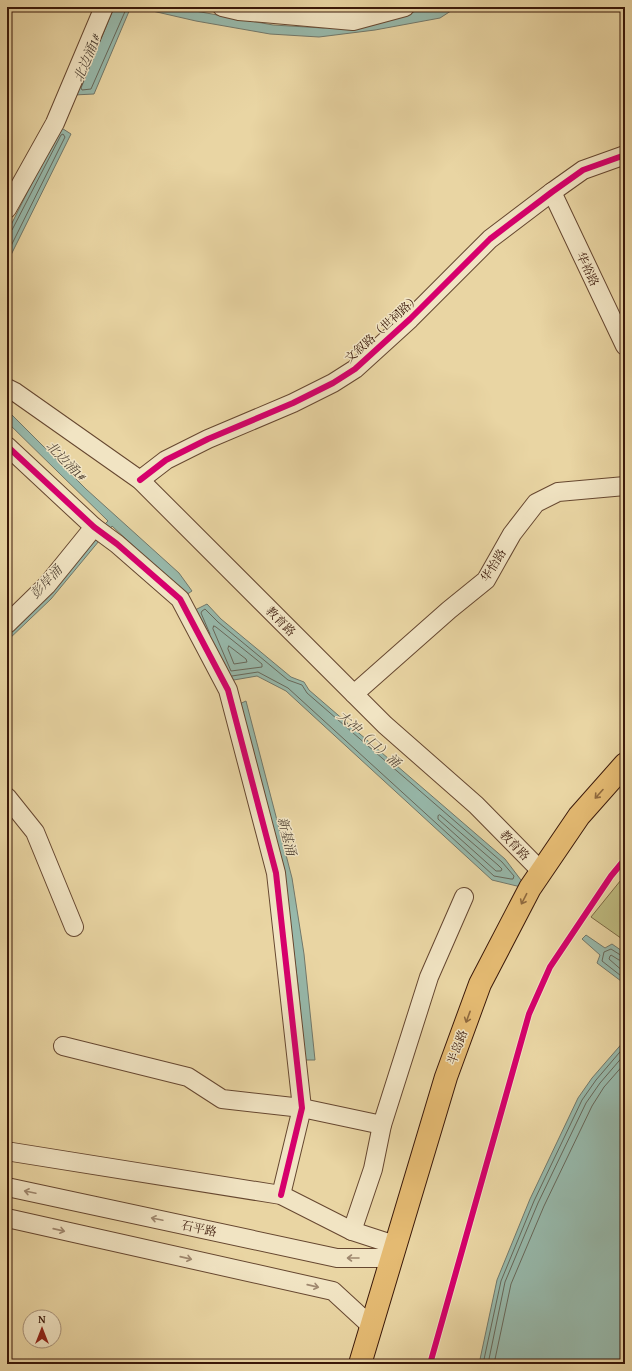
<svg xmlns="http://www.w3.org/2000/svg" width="632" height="1371" font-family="'Gentium Book Plus','Noto Serif SC',serif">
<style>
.green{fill:#bebb80;stroke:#7c6a44}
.water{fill:#97b8aa;stroke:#72786a}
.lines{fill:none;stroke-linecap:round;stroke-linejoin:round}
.shore{stroke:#68685a;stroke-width:1}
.minor-casing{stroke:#664730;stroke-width:20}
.major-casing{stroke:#3a1809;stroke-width:24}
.minor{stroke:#f1e4c3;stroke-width:18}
.major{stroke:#e4ba72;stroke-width:22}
.cycleway-casing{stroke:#f1e4c3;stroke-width:8}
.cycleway{stroke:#d6006c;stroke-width:6}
.oneway{stroke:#8f693e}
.oneway2{stroke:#9f886f}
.labels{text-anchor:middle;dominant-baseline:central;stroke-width:3;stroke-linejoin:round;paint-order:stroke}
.street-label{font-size:12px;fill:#3a1809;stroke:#f1e4c3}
.water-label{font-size:13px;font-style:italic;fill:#564839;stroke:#f1e4c3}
</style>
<rect width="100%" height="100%" fill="#e9d5a3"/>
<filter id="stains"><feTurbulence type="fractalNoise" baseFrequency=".005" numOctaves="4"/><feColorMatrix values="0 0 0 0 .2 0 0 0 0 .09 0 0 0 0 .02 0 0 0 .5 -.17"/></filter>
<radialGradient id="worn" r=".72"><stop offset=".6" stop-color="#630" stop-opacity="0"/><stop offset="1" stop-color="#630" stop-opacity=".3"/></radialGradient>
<path class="green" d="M625,875v66l-34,-24z"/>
<g class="water">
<path d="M111,7h62l100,18 50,3 48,-5 61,-16h25l-17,11 -65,12 -56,7 -49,-3 -74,-13 -61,-14 -5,2 -36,85 -20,1z"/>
<path d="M60,127l11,7 -64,129v-30z"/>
<path d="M7,410l79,79 93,84 13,18 -6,4 -74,-69 -2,3 -6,-4 4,-4 -101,-99z"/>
<path d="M95,537l4,4 -48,58 -44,42v-10z"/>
<path d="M207,604l14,15 70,58 13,5 5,8 196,169 19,25 -3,3 -29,-7 -206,-189 -29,-15 -29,5 -33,-71z"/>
<path d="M246,701l46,177 12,76 11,106h-11l-5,-67 -10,-78 -52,-210z"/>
<path d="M586,935l19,13 7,-4 13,9v31l-28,-21 3,-8 -18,-16z"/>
<path d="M625,1040v324h-146l18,-84 33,-81 48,-101 14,-20z"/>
</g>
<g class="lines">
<g class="shore">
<path d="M114,7l-33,81 1,2 9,-1 36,-82"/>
<path d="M7,233l5,-3 49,-95 2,-1 2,3 -58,117"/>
<path d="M214,626l2,1 46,37v3l-31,4 -18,-42z"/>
<path d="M210,634l-9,-21 1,-2 3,-2 13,13 70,58 14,5 5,8 195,169 12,14 -1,3h-2l-17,-3 -206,-188 -30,-16 -26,4"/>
<path d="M229,646l17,13 1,3 -13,2 -6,-15z"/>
<path d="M440,815l58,50 4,4 -1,2h-5l-58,-52v-3z"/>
<path d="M625,956h-3l-11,-7 -7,3 -2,9 23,18"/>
<path d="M625,961l-6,-1 -8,-5 -1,1 -1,3 16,14"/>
<path d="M483,1364l18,-83 33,-80 48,-101 14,-20 29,-34"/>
<path d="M488,1364l17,-82 33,-79 48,-100 14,-20 25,-29"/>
<path d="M494,1364l17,-80 33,-78 48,-100 12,-19 21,-24"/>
</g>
<g class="minor-casing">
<g id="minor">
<path d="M222,7l17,4 114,10 52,-14"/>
<path d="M552,192l73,154"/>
<path d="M7,209l48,-86 49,-116"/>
<path d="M7,388l8,4 125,88 245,245 91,80 65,66"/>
<path d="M7,446l87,81 23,17 63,55 48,91 48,183 26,235 -21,87"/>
<path d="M140,480l26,-20 42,-21 85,-36 40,-20 22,-14 55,-50 80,-80 62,-47 31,-22 42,-15"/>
<path d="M7,624l40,-39 47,-58"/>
<path d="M354,694l95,-84 37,-30 26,-46 24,-31 22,-11 67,-6"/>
<path d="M7,797l28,35 39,95"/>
<path d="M63,1046l125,31 34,22 80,9 80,17"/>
<path d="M12,1152l269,43 71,36 43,14"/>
<path d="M7,1187l330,71h55"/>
<path d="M7,1218l326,73 38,35"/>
<path d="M352,1231l21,-62 9,-44 47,-148 35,-80"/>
</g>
</g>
<g class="major-casing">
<path id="major" d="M360,1364l86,-287 34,-93 50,-96 49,-72 46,-52"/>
</g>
<use href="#minor" class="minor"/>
<use href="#major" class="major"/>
<g class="cycleway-casing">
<g id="cycleway">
<path d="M7,446l87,81 23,17 63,55 48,91 48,183 26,235 -21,87"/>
<path d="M140,480l26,-20 42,-21 85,-36 40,-20 22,-14 55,-50 80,-80 62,-47 31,-22 42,-15"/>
<path d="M430,1364l99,-350 21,-47 61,-91 14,-17"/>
</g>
</g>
<use href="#cycleway" class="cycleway"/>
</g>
<defs><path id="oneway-shaft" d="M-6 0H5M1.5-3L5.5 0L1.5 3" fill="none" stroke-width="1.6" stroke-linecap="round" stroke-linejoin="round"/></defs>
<g class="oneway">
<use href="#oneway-shaft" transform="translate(599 794) rotate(132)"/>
<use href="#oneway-shaft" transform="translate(524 899) rotate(117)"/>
<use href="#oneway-shaft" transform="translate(468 1017) rotate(110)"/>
</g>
<g class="oneway2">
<use href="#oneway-shaft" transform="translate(30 1192) rotate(-168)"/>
<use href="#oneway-shaft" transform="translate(157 1219) rotate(-168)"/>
<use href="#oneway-shaft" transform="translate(59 1230) rotate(13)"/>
<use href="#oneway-shaft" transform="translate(186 1258) rotate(13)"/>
<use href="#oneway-shaft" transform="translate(353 1258) rotate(180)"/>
<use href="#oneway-shaft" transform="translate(313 1286) rotate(13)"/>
</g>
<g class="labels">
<g class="street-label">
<text transform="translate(588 269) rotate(65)">华裕路</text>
<text transform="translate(382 328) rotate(-42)">文叙路（世祠路）</text>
<text transform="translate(493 565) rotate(-58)">华怡路</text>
<text transform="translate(281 621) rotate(45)">教育路</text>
<text transform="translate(515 845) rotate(46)">教育路</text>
<text transform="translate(457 1047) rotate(-70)">半岛路</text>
<text transform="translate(199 1228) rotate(12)">石平路</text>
</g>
<g class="water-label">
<text transform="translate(87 58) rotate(-67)">北边涌1#</text>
<text transform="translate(66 461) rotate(45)">北边涌1#</text>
<text transform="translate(46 582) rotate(-47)">彭岸涌</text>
<text transform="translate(369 739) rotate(41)">大冲（口）涌</text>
<text transform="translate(287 836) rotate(76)">新基涌</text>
</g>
</g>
<rect width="632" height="1371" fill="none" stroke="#e9d5a3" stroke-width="24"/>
<rect x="8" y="8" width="616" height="1355" fill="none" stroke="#3a1809" stroke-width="2"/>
<rect x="12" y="12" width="608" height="1347" fill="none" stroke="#3a1809"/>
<g transform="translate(42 1329)"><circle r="19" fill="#f1e4c3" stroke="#a89279"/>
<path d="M0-3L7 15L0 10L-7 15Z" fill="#8f2418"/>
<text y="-6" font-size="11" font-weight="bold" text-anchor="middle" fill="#3a1809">N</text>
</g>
<rect width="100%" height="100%" filter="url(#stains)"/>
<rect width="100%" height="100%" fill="url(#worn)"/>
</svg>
